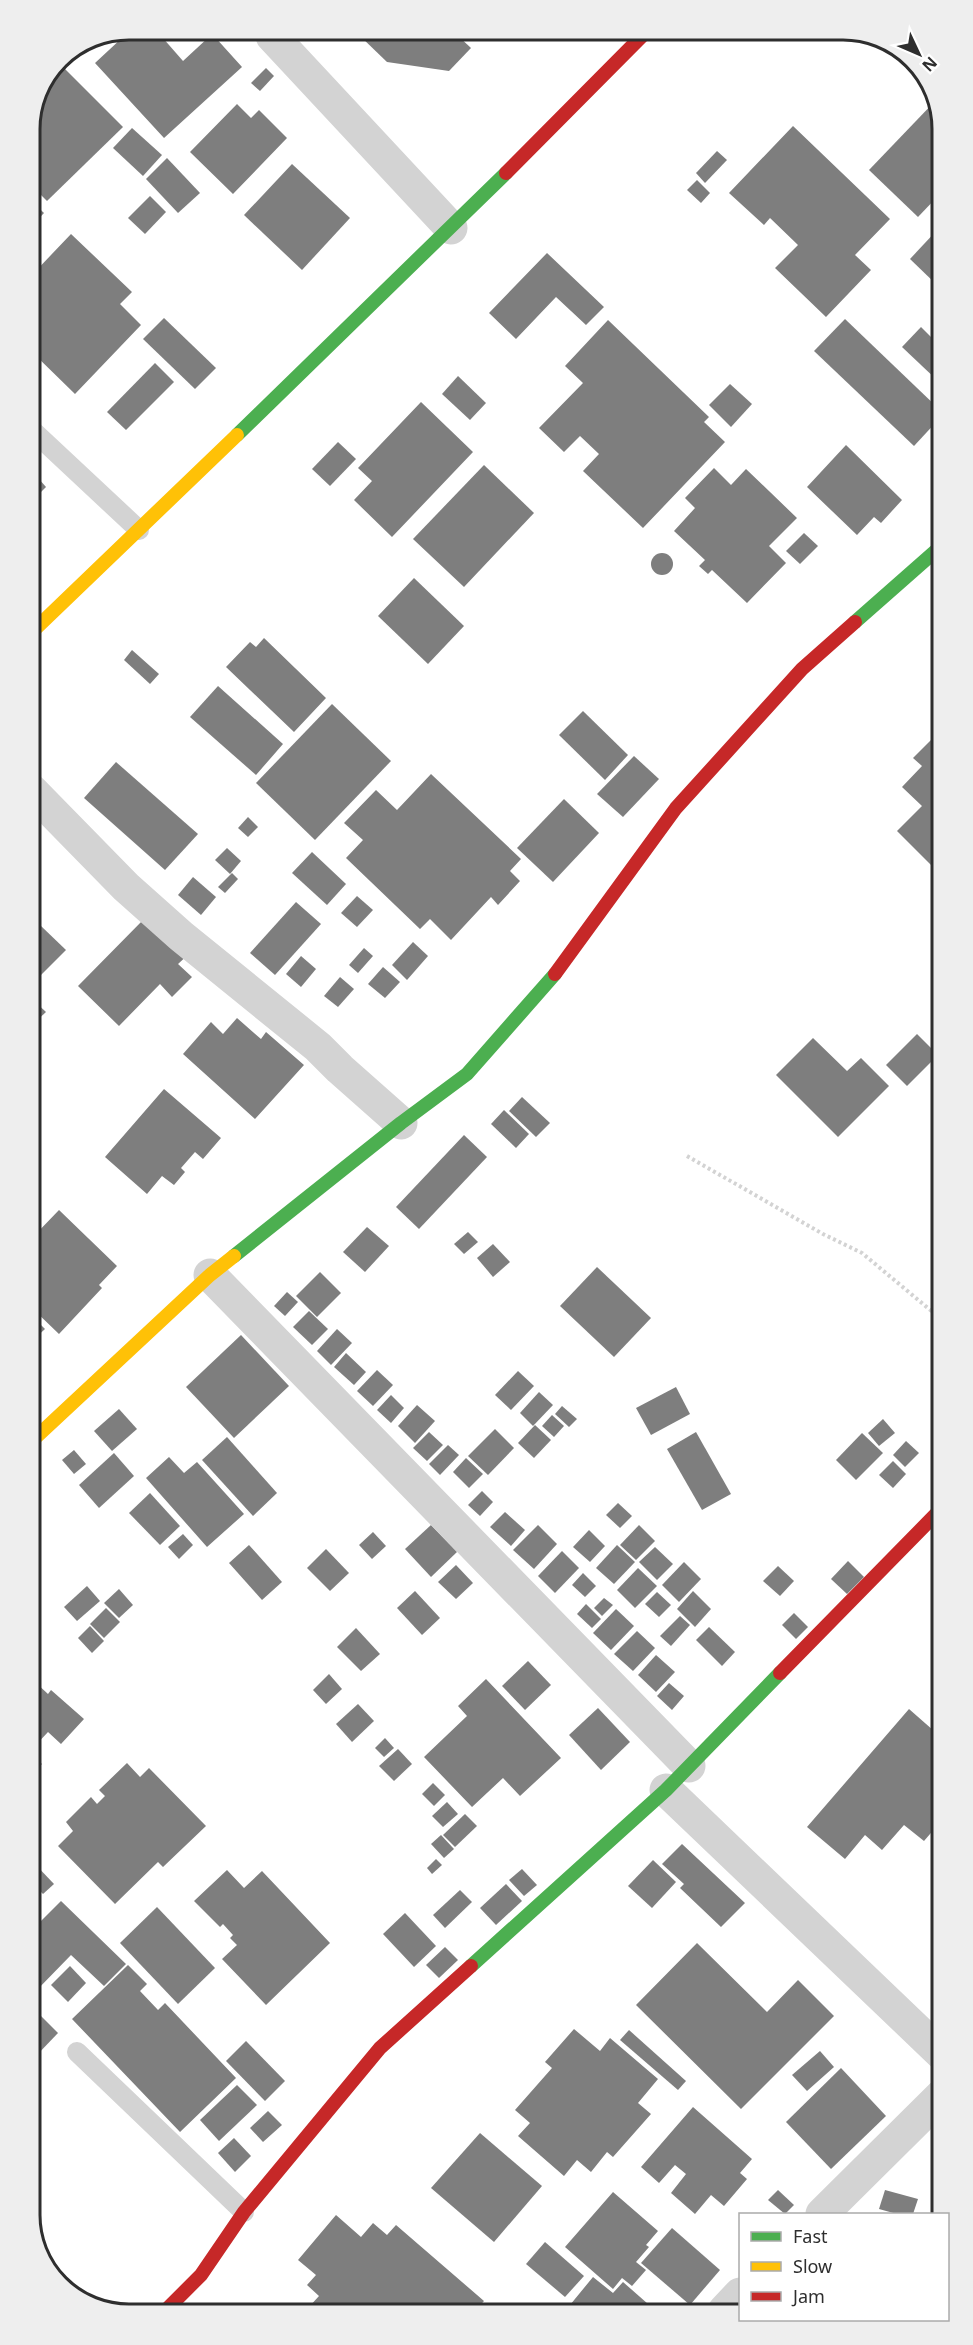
<svg xmlns="http://www.w3.org/2000/svg" width="973" height="2345" font-family="'Noto Sans',sans-serif">
<style>
.building{fill:#7e7e7e}
.lines{fill:none;stroke-linecap:round;stroke-linejoin:round}
.path{stroke:#d3d3d3;stroke-width:4;stroke-dasharray:3 3;stroke-linecap:butt}
.lane{stroke:#d3d3d3;stroke-width:20}
.street{stroke:#d3d3d3;stroke-width:33}
.fast{stroke:#4caf50;stroke-width:14}
.slow{stroke:#ffc107;stroke-width:14}
.jam{stroke:#c62828;stroke-width:14}
.rim{fill:none;stroke:#2e2e2e;stroke-width:3}
</style>
<rect width="100%" height="100%" fill="#fff"/>
<g class="building">
<path d="M456,34l15,14 -22,23 -62,-9 -28,-27z"/>
<path d="M210,36h4l28,31 -78,71 -69,-75 28,-26h39l21,24z"/>
<path d="M62,66l61,61 -76,74 -17,-17v-60l21,-47z"/>
<path d="M266,68l8,8 -14,15 -9,-8z"/>
<path d="M938,98v98l-20,21 -49,-47z"/>
<path d="M237,104l14,14 8,-8 28,28 -54,56 -43,-42z"/>
<path d="M793,126l97,93 -35,36 16,15 -45,47 -51,-49 23,-23 -28,-27 -6,7 -35,-32z"/>
<path d="M132,128l30,27 -19,21 -30,-28z"/>
<path d="M717,151l10,9 -22,23 -9,-10z"/>
<path d="M167,158l33,35 -22,20 -32,-34z"/>
<path d="M292,164l58,54 -48,52 -58,-55z"/>
<path d="M697,180l13,13 -9,10 -14,-13z"/>
<path d="M150,196l16,16 -21,22 -17,-16z"/>
<path d="M30,200l14,13 -14,15z"/>
<path d="M938,229v57l-28,-27z"/>
<path d="M71,234l61,58 -12,12 21,21 -66,69 -44,-43v-75z"/>
<path d="M547,253l57,54 -18,18 -30,-28 -40,42 -27,-26z"/>
<path d="M164,318l52,50 -21,21 -52,-50z"/>
<path d="M845,319l94,90v10l-25,27 -100,-95z"/>
<path d="M608,320l101,97 -5,5 21,20 -82,86 -60,-57 16,-17 -19,-18 -16,16 -25,-24 44,-45 -18,-17z"/>
<path d="M921,327l17,17 1,38 -37,-35z"/>
<path d="M155,363l19,19 -48,48 -19,-18z"/>
<path d="M458,376l28,27 -16,17 -28,-26z"/>
<path d="M730,384l22,20 -21,23 -22,-22z"/>
<path d="M421,402l52,50 -81,85 -38,-37 18,-19 -14,-13z"/>
<path d="M338,442l18,17 -26,27 -18,-17z"/>
<path d="M846,445l56,55 -21,23 -7,-6 -17,18 -50,-48z"/>
<path d="M484,465l50,48 -70,74 -51,-48z"/>
<path d="M714,468l17,17 15,-16 51,49 -28,28 17,17 -39,40 -35,-33 -4,4 -9,-8 6,-6 -31,-29 21,-23 -10,-10z"/>
<path d="M31,470l15,17 -11,11 -4,-4z"/>
<path d="M804,533l14,13 -18,18 -14,-13z"/>
<circle cx="662" cy="564" r="11"/>
<path d="M414,578l50,48 -36,38 -50,-48z"/>
<path d="M264,638l62,60 -32,34 -68,-65 24,-25 6,5z"/>
<path d="M132,650l27,24 -9,10 -26,-24z"/>
<path d="M218,686l65,58 -27,31 -66,-58z"/>
<path d="M332,704l59,57 -76,79 -59,-57z"/>
<path d="M583,711l45,44 -23,25 -46,-45z"/>
<path d="M939,732l1,106v36l-43,-43 25,-25 -20,-19 20,-21 -9,-8z"/>
<path d="M634,756l25,23 -36,38 -26,-23z"/>
<path d="M116,762l82,72 -33,36 -81,-72z"/>
<path d="M431,774l90,85 -11,12 10,10 -22,24 -7,-8 -40,43 -21,-21 -10,10 -74,-71 17,-18 -19,-17 32,-33 21,20z"/>
<path d="M564,799l35,34 -46,49 -36,-34z"/>
<path d="M248,817l10,10 -10,10 -10,-9z"/>
<path d="M227,848l14,13 -11,13 -15,-14z"/>
<path d="M312,852l34,32 -19,21 -35,-32z"/>
<path d="M232,873l6,6 -13,14 -7,-6z"/>
<path d="M193,877l23,20 -15,18 -23,-20z"/>
<path d="M357,896l16,14 -16,17 -16,-14z"/>
<path d="M32,897l7,7 -7,7z"/>
<path d="M296,902l25,22 -46,51 -25,-22z"/>
<path d="M143,920l48,32 -13,12 14,13 -20,20 -12,-13 -41,42 -41,-40z"/>
<path d="M41,926l25,24 -34,34v-48z"/>
<path d="M413,942l15,14 -21,24 -15,-15z"/>
<path d="M364,948l9,8 -15,17 -9,-8z"/>
<path d="M301,956l15,13 -15,18 -15,-13z"/>
<path d="M383,967l17,15 -15,16 -17,-14z"/>
<path d="M340,977l14,12 -16,18 -14,-11z"/>
<path d="M32,999l14,13 -14,13z"/>
<path d="M237,1018l24,21 5,-7 38,33 -49,54 -72,-65 28,-32 12,12z"/>
<path d="M917,1034l21,21 -31,31 -21,-21z"/>
<path d="M813,1038l34,33 14,-13 28,28 -51,51 -62,-62z"/>
<path d="M164,1089l57,49 -18,21 -8,-7 -14,16 4,4 -11,13 -12,-9 -15,18 -42,-37z"/>
<path d="M522,1097l28,26 -14,14 -27,-26z"/>
<path d="M504,1110l25,24 -13,14 -25,-24z"/>
<path d="M464,1135l23,22 -68,72 -23,-22z"/>
<path d="M59,1210l58,56 -18,19 3,3 -43,46 -26,-25v-72z"/>
<path d="M367,1227l22,19 -24,26 -22,-20z"/>
<path d="M468,1232l10,10 -14,12 -10,-10z"/>
<path d="M493,1244l17,18 -17,15 -16,-19z"/>
<path d="M597,1267l54,51 -37,39 -54,-51z"/>
<path d="M320,1272l21,21 -24,24 -21,-21z"/>
<path d="M287,1292l11,10 -13,14 -11,-10z"/>
<path d="M309,1311l19,18 -16,16 -19,-18z"/>
<path d="M33,1317l12,12 -12,11z"/>
<path d="M337,1329l15,14 -21,22 -14,-14z"/>
<path d="M241,1335l48,51 -55,52 -48,-51z"/>
<path d="M346,1353l20,19 -12,13 -20,-18z"/>
<path d="M377,1370l16,15 -20,21 -16,-15z"/>
<path d="M518,1371l16,15 -23,24 -16,-15z"/>
<path d="M676,1387l14,27 -39,21 -15,-27z"/>
<path d="M539,1392l14,13 -20,21 -13,-13z"/>
<path d="M391,1395l13,13 -13,15 -14,-13z"/>
<path d="M417,1405l18,16 -20,22 -17,-17z"/>
<path d="M562,1406l15,13 -8,8 -14,-13z"/>
<path d="M119,1409l18,20 -25,22 -18,-20z"/>
<path d="M552,1415l12,11 -10,11 -12,-11z"/>
<path d="M883,1419l12,14 -16,13 -11,-13z"/>
<path d="M535,1425l16,15 -17,18 -16,-15z"/>
<path d="M495,1429l19,19 -26,27 -20,-19z"/>
<path d="M429,1432l14,13 -16,16 -14,-13z"/>
<path d="M696,1432l35,62 -29,16 -35,-61z"/>
<path d="M862,1433l21,20 -27,27 -20,-20z"/>
<path d="M227,1437l50,56 -24,23 -51,-56z"/>
<path d="M906,1441l13,12 -14,14 -12,-12z"/>
<path d="M448,1445l11,10 -19,20 -11,-11z"/>
<path d="M74,1450l12,14 -12,10 -12,-14z"/>
<path d="M114,1453l20,23 -35,32 -20,-23z"/>
<path d="M169,1457l15,16 13,-11 47,52 -37,33 -61,-69z"/>
<path d="M466,1458l17,16 -14,14 -16,-16z"/>
<path d="M893,1461l13,13 -13,14 -14,-13z"/>
<path d="M482,1491l11,11 -13,14 -12,-11z"/>
<path d="M150,1493l30,33 -20,19 -31,-32z"/>
<path d="M618,1503l14,13 -12,12 -14,-13z"/>
<path d="M505,1512l20,18 -14,16 -21,-19z"/>
<path d="M431,1525l26,27 -26,25 -26,-28z"/>
<path d="M538,1525l19,19 -23,25 -21,-19z"/>
<path d="M639,1525l16,16 -19,19 -16,-15z"/>
<path d="M589,1530l16,16 -15,16 -17,-15z"/>
<path d="M373,1532l13,14 -14,13 -13,-14z"/>
<path d="M183,1534l10,11 -14,14 -11,-12z"/>
<path d="M249,1545l33,37 -20,18 -33,-37z"/>
<path d="M617,1545l18,17 -21,22 -18,-16z"/>
<path d="M655,1547l18,17 -16,16 -18,-18z"/>
<path d="M326,1549l23,24 -19,18 -23,-23z"/>
<path d="M562,1551l17,17 -24,25 -17,-17z"/>
<path d="M848,1561l16,16 -17,17 -16,-15z"/>
<path d="M684,1562l17,17 -22,23 -17,-17z"/>
<path d="M456,1565l17,18 -17,16 -18,-17z"/>
<path d="M778,1566l16,15 -14,15 -17,-15z"/>
<path d="M638,1568l19,18 -22,22 -18,-18z"/>
<path d="M583,1573l13,13 -11,11 -13,-12z"/>
<path d="M87,1586l13,15 -23,20 -13,-14z"/>
<path d="M119,1589l14,16 -14,13 -15,-15z"/>
<path d="M415,1591l25,27 -18,17 -25,-27z"/>
<path d="M693,1591l18,18 -16,18 -18,-18z"/>
<path d="M657,1592l14,13 -12,12 -14,-13z"/>
<path d="M604,1598l9,7 -11,11 -8,-8z"/>
<path d="M586,1604l15,15 -9,9 -15,-14z"/>
<path d="M106,1608l14,14 -16,16 -14,-14z"/>
<path d="M616,1609l18,17 -23,24 -18,-17z"/>
<path d="M794,1613l14,14 -12,12 -14,-14z"/>
<path d="M680,1616l10,9 -19,21 -11,-10z"/>
<path d="M90,1626l14,15 -12,12 -14,-15z"/>
<path d="M709,1627l26,25 -13,14 -26,-26z"/>
<path d="M356,1628l24,26 -19,17 -24,-24z"/>
<path d="M637,1631l18,17 -22,23 -19,-17z"/>
<path d="M656,1655l19,17 -19,20 -18,-17z"/>
<path d="M528,1661l23,24 -26,25 -23,-24z"/>
<path d="M942,1666v15l-7,-4z"/>
<path d="M329,1674l13,15 -16,15 -13,-14z"/>
<path d="M486,1679l75,79 -41,38 -17,-18 -31,29 -48,-50 43,-41 -9,-10z"/>
<path d="M34,1681l14,13 3,-4 33,29 -23,25 -13,-12 -14,15z"/>
<path d="M669,1683l15,13 -12,14 -15,-14z"/>
<path d="M358,1704l16,17 -22,21 -16,-18z"/>
<path d="M598,1708l32,34 -29,28 -32,-35z"/>
<path d="M909,1709l33,29v82l-18,21 -20,-16 -22,25 -17,-15 -20,24 -38,-32z"/>
<path d="M385,1738l9,10 -10,9 -9,-9z"/>
<path d="M398,1749l14,15 -18,17 -15,-15z"/>
<path d="M34,1757l8,7 -8,8z"/>
<path d="M127,1763l13,14 9,-9 57,58 -43,41 -5,-5 -43,42 -57,-58 15,-15 -7,-9 25,-25 6,7 8,-8 -6,-6z"/>
<path d="M433,1783l12,12 -11,11 -12,-12z"/>
<path d="M447,1802l11,12 -15,13 -11,-11z"/>
<path d="M465,1814l12,12 -22,21 -12,-12z"/>
<path d="M441,1835l13,14 -10,9 -13,-14z"/>
<path d="M682,1844l63,59 -24,24 -41,-39 4,-4 -22,-20z"/>
<path d="M436,1859l6,6 -10,9 -5,-6z"/>
<path d="M653,1860l23,22 -24,26 -24,-22z"/>
<path d="M34,1863l20,21 -11,10 -9,-9z"/>
<path d="M522,1869l15,16 -13,11 -15,-16z"/>
<path d="M227,1870l17,18 18,-17 68,72 -64,62 -44,-46 15,-14 -7,-7 3,-3 -10,-11 -3,3 -26,-26z"/>
<path d="M506,1884l16,17 -26,24 -16,-17z"/>
<path d="M460,1890l12,12 -27,26 -12,-13z"/>
<path d="M61,1901l65,63 -22,22 -33,-31 -36,37 -1,-64z"/>
<path d="M157,1907l58,61 -37,36 -58,-61z"/>
<path d="M405,1913l31,33 -22,21 -31,-33z"/>
<path d="M697,1943l70,69 31,-32 36,36 -93,93 -105,-104z"/>
<path d="M445,1947l13,13 -19,18 -13,-13z"/>
<path d="M128,1965l19,19 -7,7 18,19 7,-7 71,75 -56,54 -108,-113z"/>
<path d="M70,1966l16,17 -18,19 -17,-17z"/>
<path d="M35,2010l23,23 -23,24z"/>
<path d="M574,2029l26,22 10,-13 48,41 -20,24 13,11 -38,43 -6,-5 -16,20 -14,-12 -13,16 -46,-40 12,-13 -15,-13 37,-42 -7,-6z"/>
<path d="M629,2030l57,51 -8,9 -58,-50z"/>
<path d="M246,2041l39,40 -20,20 -39,-40z"/>
<path d="M820,2051l14,16 -27,24 -15,-16z"/>
<path d="M841,2068l45,48 -55,53 -45,-47z"/>
<path d="M237,2085l20,20 -38,36 -19,-21z"/>
<path d="M693,2107l59,52 -12,14 7,6 -23,27 -13,-11 -16,19 -24,-21 15,-19 -11,-9 -16,18 -18,-16z"/>
<path d="M268,2111l14,14 -19,17 -13,-14z"/>
<path d="M480,2133l62,53 -48,56 -63,-54z"/>
<path d="M234,2138l17,18 -16,16 -17,-19z"/>
<path d="M778,2190l16,15 -9,9 -17,-14z"/>
<path d="M885,2190l33,9 -5,15h-16l-18,-5z"/>
<path d="M613,2192l45,39 -12,14 3,2 -13,15 10,8 -14,16 -10,-8 -9,11 -48,-42z"/>
<path d="M336,2215l25,22 12,-14 14,12 9,-10 88,76 -10,11 -182,2 9,-11 7,5 11,-12 -12,-11 9,-10 -18,-15z"/>
<path d="M672,2228l48,42 -30,35 -49,-42z"/>
<path d="M545,2242l39,34 -19,21 -39,-33z"/>
<path d="M593,2277l20,16 10,-11 33,29 -78,1 -8,-7z"/>
</g>
<g class="lines">
<path class="path" d="M687,1156l136,78 39,19 79,66"/>
<g class="lane">
<path d="M31,429l108,101"/>
<path d="M77,2052l167,160"/>
</g>
<g class="street">
<path d="M272,36l179,192"/>
<path d="M32,791l94,96 55,49 137,111 22,22 61,54"/>
<path d="M210,1275l479,491"/>
<path d="M666,1790l277,265"/>
<path d="M822,2214l121,-120"/>
<path d="M724,2311l16,-17"/>
</g>
<g class="fast">
<path d="M237,435l269,-262"/>
<path d="M855,622l84,-74"/>
<path d="M234,1256l167,-133 66,-49 88,-100"/>
<path d="M471,1966l195,-176 114,-117"/>
</g>
<g class="slow">
<path d="M31,633l206,-198"/>
<path d="M33,1440l177,-165 24,-19"/>
</g>
<g class="jam">
<path d="M506,173l140,-141"/>
<path d="M555,974l121,-166 126,-139 53,-47"/>
<path d="M780,1673l161,-164"/>
<path d="M162,2314l39,-39 43,-63 136,-164 91,-82"/>
</g>
</g>
<path d="M0 0H973V2345H0ZM129 40H843A89 89 0 0 1 932 129V2215A89 89 0 0 1 843 2304H129A89 89 0 0 1 40 2215V129A89 89 0 0 1 129 40Z" fill="#eee" fill-rule="evenodd"/>
<path class="rim" d="M129 40H843A89 89 0 0 1 932 129V2215A89 89 0 0 1 843 2304H129A89 89 0 0 1 40 2215V129A89 89 0 0 1 129 40Z"/>
<rect x="739" y="2213" width="210" height="108" fill="#ffffff" stroke="#ababab" stroke-width="1.5"/>
<rect x="751" y="2232" width="30" height="9" fill="#4caf50" stroke="#ababab" stroke-width="1.5"/>
<text x="793" y="2243" font-size="18" fill="#2e2e2e">Fast</text>
<rect x="751" y="2262" width="30" height="9" fill="#ffc107" stroke="#ababab" stroke-width="1.5"/>
<text x="793" y="2273" font-size="18" fill="#2e2e2e">Slow</text>
<rect x="751" y="2292" width="30" height="9" fill="#c62828" stroke="#ababab" stroke-width="1.5"/>
<text x="793" y="2303" font-size="18" fill="#2e2e2e">Jam</text>
<g transform="translate(919 54) rotate(134)" stroke="#ffffff" stroke-width="4.5" paint-order="stroke">
<path d="M0-4.5L10 22L0 15L-10 22Z" fill="#2e2e2e"/>
<text y="-9" font-size="16" font-weight="bold" text-anchor="middle" fill="#2e2e2e">N</text>
</g>
</svg>
